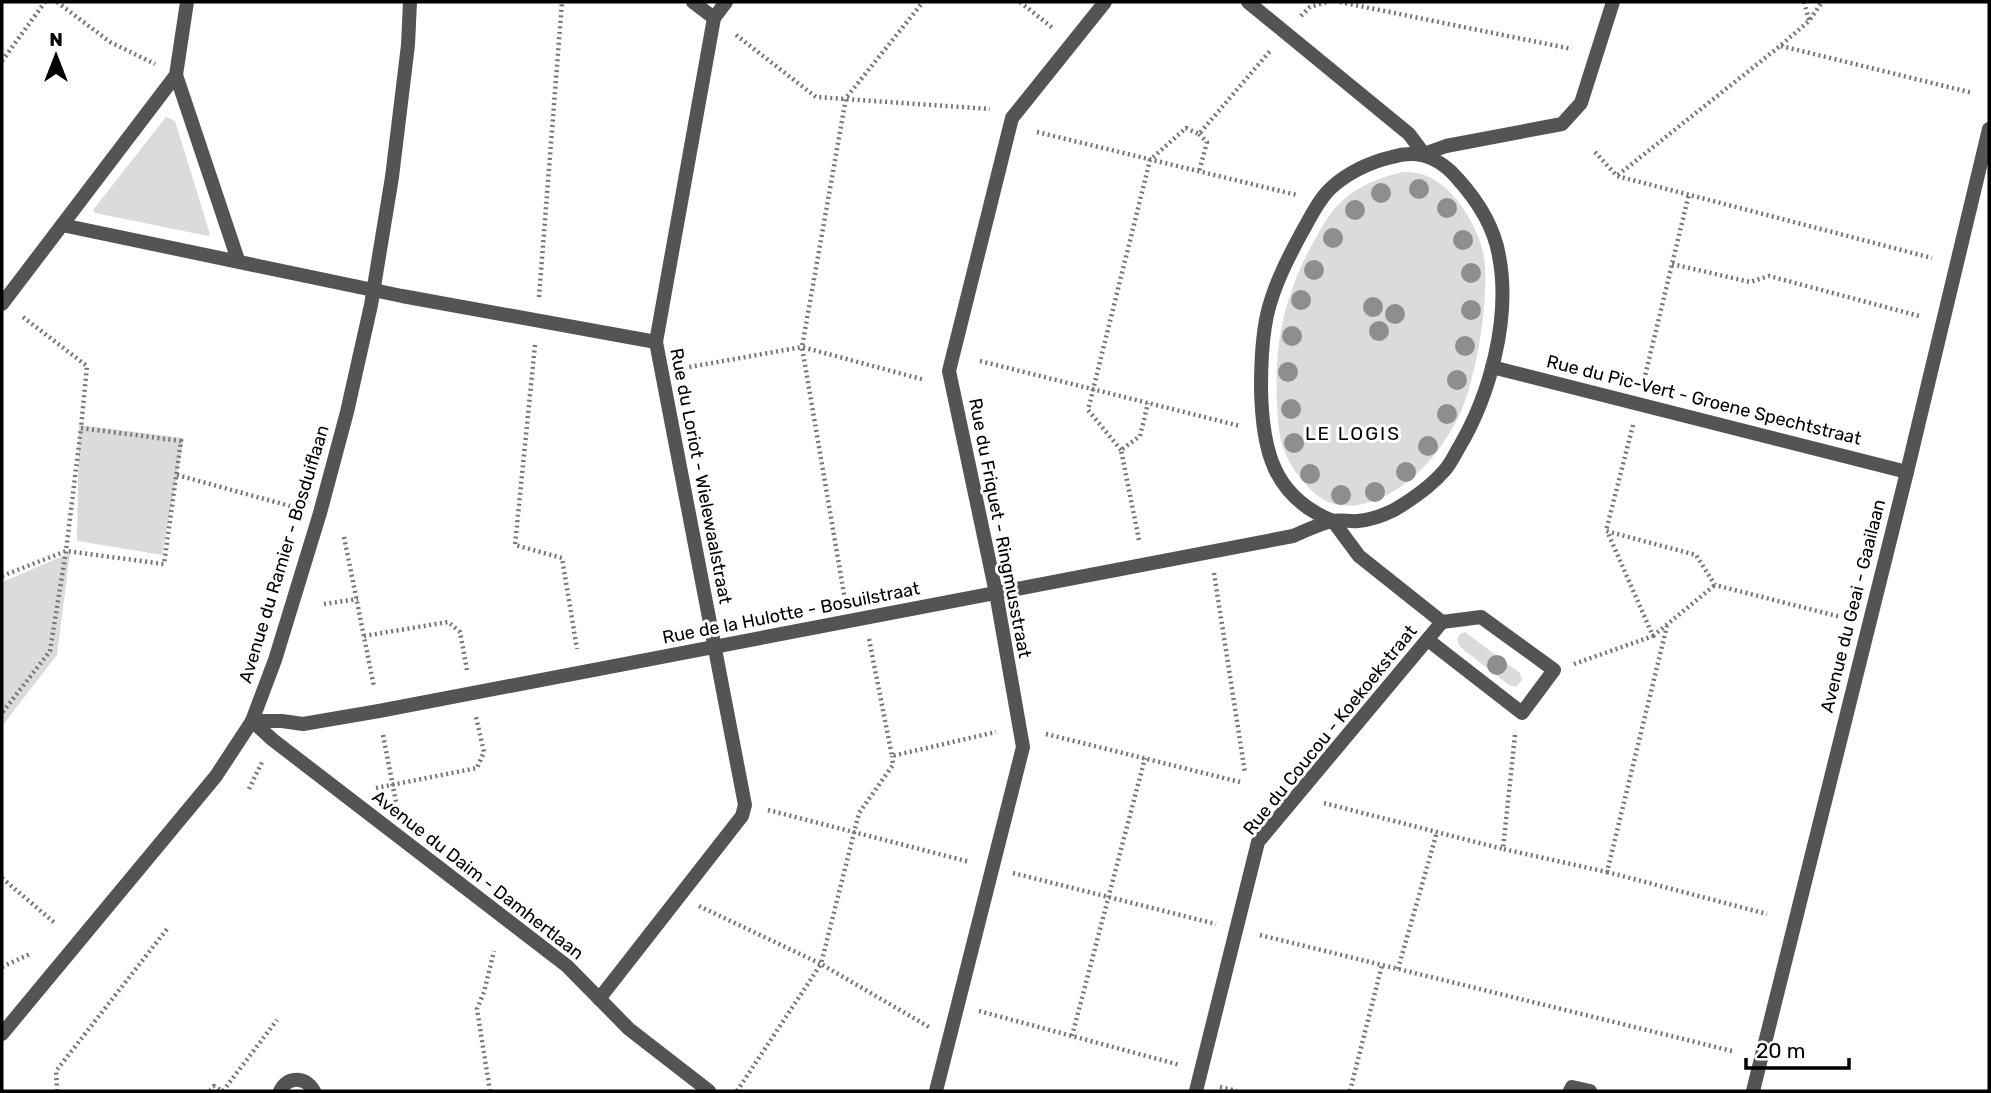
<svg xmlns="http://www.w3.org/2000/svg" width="1991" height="1093" font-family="Rubik,sans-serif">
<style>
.green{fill:#dbdbdb}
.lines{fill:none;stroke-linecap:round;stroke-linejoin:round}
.path{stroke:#767676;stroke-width:4.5;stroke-dasharray:2 3.5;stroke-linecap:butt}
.lane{stroke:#545454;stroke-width:14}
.street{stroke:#545454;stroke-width:14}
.tree{fill:#8e8e8e}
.labels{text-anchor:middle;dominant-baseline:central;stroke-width:6;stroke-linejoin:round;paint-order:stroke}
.street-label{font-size:18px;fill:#000;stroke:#fff}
.neighbourhood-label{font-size:19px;letter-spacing:2px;fill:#000;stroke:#fff}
</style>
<rect width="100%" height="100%" fill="#fff"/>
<g class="green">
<path d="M166,117l9,4 35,113 -2,2 -113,-23 -2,-3z"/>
<path d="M1403,172c10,0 20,1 30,7 25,14 46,50 51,78 6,39 -8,127 -26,161 -19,36 -46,69 -85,83 -18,7 -39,7 -55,-5 -14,-11 -28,-29 -34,-46 -6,-15 -6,-32 -7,-47 -3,-61 8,-110 37,-162 8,-14 16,-29 27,-39 16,-16 40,-25 62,-30z"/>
<path d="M79,425l105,13 -22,117 -85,-14z"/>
<path d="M70,553l-13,102 -55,71v-144z"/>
<path d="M1465,632l55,41 2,7 -6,7 -7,-2 -49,-38 -3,-8 3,-5z"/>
</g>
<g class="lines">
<g class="path">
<path d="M57,2l53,40 45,22"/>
<path d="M1020,2l34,27"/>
<path d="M1340,2l232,47"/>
<path d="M1804,2l5,18"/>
<path d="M1301,16l9,-9 17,-5"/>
<path d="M736,35l80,62 174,12"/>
<path d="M1781,46l192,47"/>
<path d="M2,61l43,-59"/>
<path d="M1037,132l260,63"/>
<path d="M1199,134l8,8 -8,30"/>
<path d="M1595,152l22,24 315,82"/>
<path d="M1618,175l162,-129 29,-25 13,-19"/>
<path d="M1672,264l78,18 19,-6 150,40"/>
<path d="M539,297l23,-295"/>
<path d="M23,317l64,49 -6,62"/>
<path d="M535,345l-20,200 47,13 15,91"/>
<path d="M980,361l260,65"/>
<path d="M684,368l118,-21 123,33"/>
<path d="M1644,380l45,-186"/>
<path d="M1633,425l-27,106 90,24 19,30 126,32"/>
<path d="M1121,450l-33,-40 62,-250 36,-32 13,6 71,-83"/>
<path d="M177,475l113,31"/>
<path d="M344,537l30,150"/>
<path d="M1139,540l-18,-90 19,-14 8,-33"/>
<path d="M1214,573l31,200"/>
<path d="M2,576l64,-25 98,13 17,-123 -100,-13 -15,123 -16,100 -48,62"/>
<path d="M845,600l-43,-253 44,-249 77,-96"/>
<path d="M324,604l34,-5"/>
<path d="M364,636l84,-14 12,10 7,38"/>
<path d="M1653,636l62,-51"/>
<path d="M869,639l23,117 104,-24"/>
<path d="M1574,664l79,-28 -46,-105"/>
<path d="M1046,734l194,48"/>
<path d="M383,735l13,67"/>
<path d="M1515,735l-12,114 104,23 60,-246"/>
<path d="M376,788l101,-20 7,-16 -8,-35"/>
<path d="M249,789l14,-29"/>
<path d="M1324,803l179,46"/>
<path d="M768,810l202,52"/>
<path d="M1607,872l160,42"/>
<path d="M1013,873l203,51"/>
<path d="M2,878l54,46"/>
<path d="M699,906l122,58 38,-151 34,-48 -1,-9"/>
<path d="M1260,935l472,116"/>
<path d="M2,967l30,-14"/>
<path d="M1398,969l39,-137"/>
<path d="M979,1011l201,54"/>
<path d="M1072,1036l73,-278"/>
<path d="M1220,1087l17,4"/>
<path d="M57,1091l-1,-20 111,-142"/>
<path d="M210,1091l4,-5 8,5"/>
<path d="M223,1091l54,-71"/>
<path d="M490,1091l-13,-82 7,-17 10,-41"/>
<path d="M737,1091l84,-127 108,63"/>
<path d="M1350,1091l32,-126"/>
</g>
<g class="lane">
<path d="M280,1091c8,-15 25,-15 34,0"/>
<path d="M1570,1091l2,-4 18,4"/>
</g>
<g class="street">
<path d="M693,2l21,16"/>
<path d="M1248,2l161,132 15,20 22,-8 116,-22 19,-21 32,-101"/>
<path d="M176,75l62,185"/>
<path d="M62,225l340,71 254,46"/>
<path d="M2,304l174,-229 11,-73"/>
<path d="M1492,367l415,105"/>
<path d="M1428,640l94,73 32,-43 -73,-53 -39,5"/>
<path d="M252,721h30l21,3 76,-13 914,-175c12,-5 26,-12 39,-15 9,-2 18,1 26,0 11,-1 26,-6 36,-11 17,-10 37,-24 50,-39 6,-6 10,-15 14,-22 32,-53 53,-131 41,-193 -5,-30 -22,-56 -42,-78 -17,-20 -39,-29 -65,-21 -22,5 -45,16 -61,31 -12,11 -21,30 -29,44 -14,26 -28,53 -35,83 -5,23 -6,50 -6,73 1,60 11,109 72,133"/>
<path d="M252,721l21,19 294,226 62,63 80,62"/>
<path d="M599,999l143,-183 3,-11 -89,-463 58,-324 12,-16"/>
<path d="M2,1034l214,-258 36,-55 23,-61 45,-147 27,-101 24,-107 21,-128 16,-132 2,-43"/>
<path d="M936,1091l87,-344 -27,-154 -47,-222 63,-253 93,-116"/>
<path d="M1196,1091l62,-249 184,-220 -83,-66 -26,-35"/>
<path d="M1753,1091l154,-619 82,-343"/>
</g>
</g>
<g class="tree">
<circle cx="1419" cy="189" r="10"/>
<circle cx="1381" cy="193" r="10"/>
<circle cx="1447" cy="208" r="10"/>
<circle cx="1355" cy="210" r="10"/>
<circle cx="1333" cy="238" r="10"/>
<circle cx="1463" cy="240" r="10"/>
<circle cx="1314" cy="270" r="10"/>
<circle cx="1471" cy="273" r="10"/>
<circle cx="1301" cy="300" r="10"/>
<circle cx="1373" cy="307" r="10"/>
<circle cx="1471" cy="310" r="10"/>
<circle cx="1395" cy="314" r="10"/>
<circle cx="1379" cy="331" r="10"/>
<circle cx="1292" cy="336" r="10"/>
<circle cx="1465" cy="346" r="10"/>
<circle cx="1288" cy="372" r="10"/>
<circle cx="1457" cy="380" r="10"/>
<circle cx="1291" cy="409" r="10"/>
<circle cx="1447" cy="414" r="10"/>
<circle cx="1294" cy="443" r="10"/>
<circle cx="1428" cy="446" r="10"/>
<circle cx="1406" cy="472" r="10"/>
<circle cx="1310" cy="474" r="10"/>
<circle cx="1375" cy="492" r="10"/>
<circle cx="1341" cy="495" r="10"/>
<circle cx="1497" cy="665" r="10"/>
</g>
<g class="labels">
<g class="street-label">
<text transform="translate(1704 400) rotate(14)">Rue du Pic-Vert - Groene Spechtstraat</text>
<text transform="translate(701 476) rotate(79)">Rue du Loriot - Wielewaalstraat</text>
<text transform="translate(1000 528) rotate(79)">Rue du Friquet - Ringmusstraat</text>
<text transform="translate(284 554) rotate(-73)">Avenue du Ramier - Bosduiflaan</text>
<text transform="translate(1853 606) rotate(-76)">Avenue du Geai - Gaailaan</text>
<text transform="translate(791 613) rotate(-11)">Rue de la Hulotte - Bosuilstraat</text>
<text transform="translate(1330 730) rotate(-51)">Rue du Coucou - Koekoekstraat</text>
<text transform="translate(478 875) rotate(38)">Avenue du Daim - Damhertlaan</text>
</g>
<g class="neighbourhood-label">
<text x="1353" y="433">LE LOGIS</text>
</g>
</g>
<rect width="1991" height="1093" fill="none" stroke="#000000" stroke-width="7"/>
<g transform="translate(56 56)" stroke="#ffffff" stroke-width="5" paint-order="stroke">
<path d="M0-5L12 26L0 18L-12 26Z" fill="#000000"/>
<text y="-10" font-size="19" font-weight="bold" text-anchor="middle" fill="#000000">N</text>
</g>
<path d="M1746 1058v10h103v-10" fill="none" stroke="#000000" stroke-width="3.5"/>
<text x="1756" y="1058" font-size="21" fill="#000000" stroke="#ffffff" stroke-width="5" paint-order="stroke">20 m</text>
</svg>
